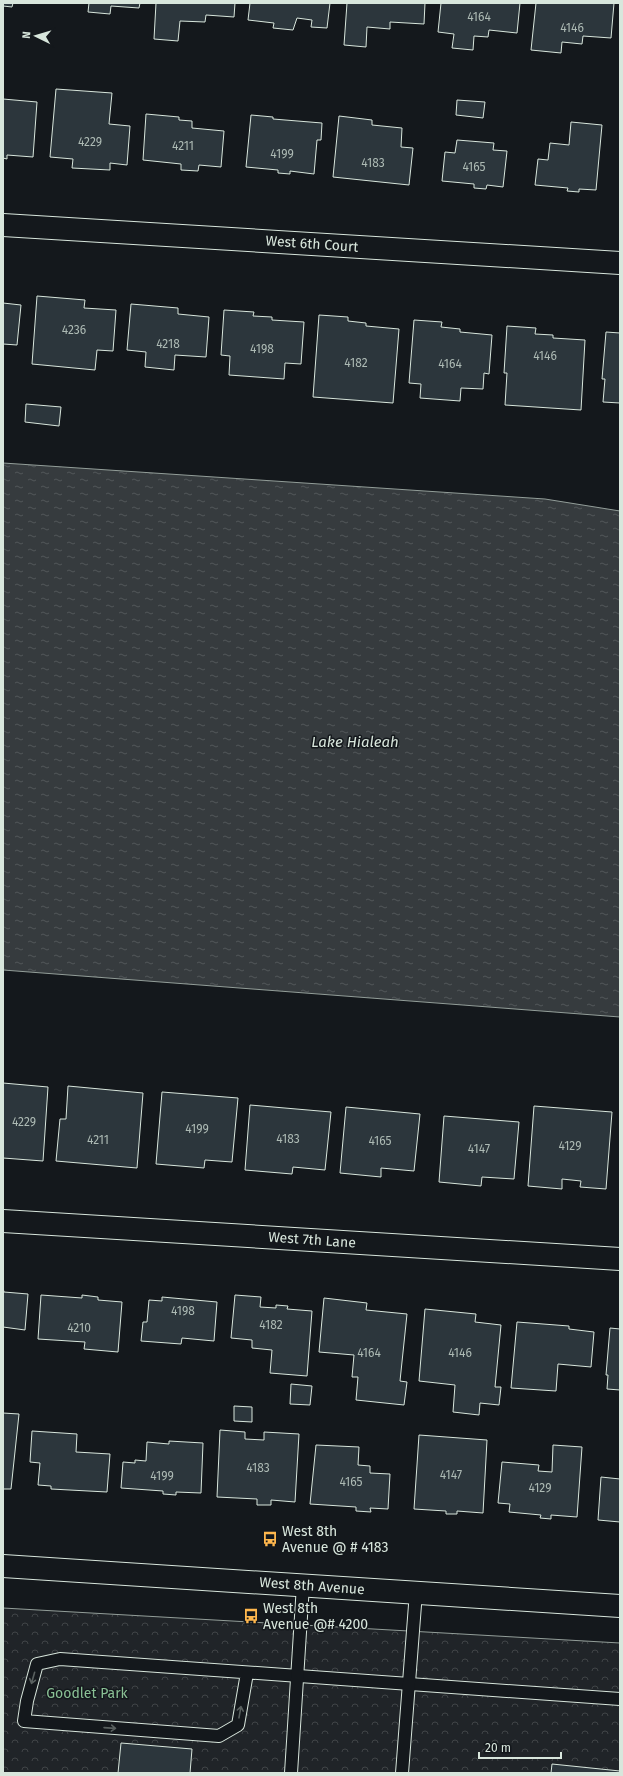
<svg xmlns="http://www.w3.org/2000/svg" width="623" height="1776" font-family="'Fira Sans',sans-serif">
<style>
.forest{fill:url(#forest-crowns);stroke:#939e99}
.water{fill:url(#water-ripples);stroke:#939e99}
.building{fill:#2c363c;stroke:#d8e6dc}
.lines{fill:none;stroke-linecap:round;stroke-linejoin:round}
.lane-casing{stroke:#d8e6dc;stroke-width:14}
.street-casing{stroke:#d8e6dc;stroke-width:24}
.secondary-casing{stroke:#d8e6dc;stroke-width:24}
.lane{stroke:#14181c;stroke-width:12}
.street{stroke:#14181c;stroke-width:22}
.secondary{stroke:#14181c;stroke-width:22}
.oneway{stroke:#59605f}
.labels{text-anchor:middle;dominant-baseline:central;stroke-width:3;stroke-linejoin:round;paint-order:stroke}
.number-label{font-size:12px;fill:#adbab4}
.street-label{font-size:14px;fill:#d8e6dc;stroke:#14181c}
.poi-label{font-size:14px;fill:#d8e6dc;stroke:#14181c;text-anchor:start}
.park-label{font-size:14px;fill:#8ac095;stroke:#14181c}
.water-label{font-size:15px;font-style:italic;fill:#d8e6dc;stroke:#14181c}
</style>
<defs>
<pattern id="forest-crowns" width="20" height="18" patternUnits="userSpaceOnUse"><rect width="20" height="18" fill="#202428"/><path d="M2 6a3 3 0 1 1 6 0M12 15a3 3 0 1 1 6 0" fill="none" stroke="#404447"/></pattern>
<pattern id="water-ripples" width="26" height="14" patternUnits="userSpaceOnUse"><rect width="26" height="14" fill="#363b3e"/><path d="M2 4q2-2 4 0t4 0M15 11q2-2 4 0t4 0" fill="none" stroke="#525759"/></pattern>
</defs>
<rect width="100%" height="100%" fill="#14181c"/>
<path class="forest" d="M3,1608l617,35v130h-617z"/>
<path class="water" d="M3,463l542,36 75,12v506l-617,-47z"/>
<g class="building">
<path d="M3,3h10l-1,4 -9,-1z"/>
<path d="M89,3h51l-1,5 -28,-2 -1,8 -22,-2z"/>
<path d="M156,3h79l-1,14 -28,-2 -1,7 -25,-1 -2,20 -24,-2z"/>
<path d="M250,3h80l-3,25 -16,-1 1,-7 -15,-2 -4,12 -20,-2 1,-5 -26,-3z"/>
<path d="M347,3h78l-1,21 -34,-2v7l-23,-2 -1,20 -22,-2z"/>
<path d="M441,3h79l-3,30 -28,-3 -1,7 -14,-1 -1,14 -21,-2 2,-14 -16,-2z"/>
<path d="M536,3h78l-3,35 -28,-2 -1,8 -20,-2 -1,11 -30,-3z"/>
<path d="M56,89l56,4 -3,31 21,2 -3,39 -17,-2v7l-38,-2 1,-9 -23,-2z"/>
<path d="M3,99l34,3 -4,55 -26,-2v4l-4,-1z"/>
<path d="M457,100l28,2 -2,16 -27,-3z"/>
<path d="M146,114l33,3v3l13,1v7l32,3 -3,36 -22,-2 -1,6 -17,-1v-6l-38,-4z"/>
<path d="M251,115l22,2v2l49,4 -1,17h-4l-3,34 -24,-3v3l-12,-1v-3l-32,-3z"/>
<path d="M339,116l33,4v5l30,3 -1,19 12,1 -4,37 -76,-8z"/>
<path d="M571,122l31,3 -6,65 -17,-1v3l-12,-1 1,-3 -33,-3 3,-26 10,1 2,-17 19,2z"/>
<path d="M457,140l37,3 -1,7 14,1 -4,36 -16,-2 -1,4 -12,-1v-4l-32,-3 3,-29 10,1z"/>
<path d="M37,296l48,4 -1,8 32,2 -3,41 -16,-1 -2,20 -63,-6z"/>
<path d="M3,303l18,2 -4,40 -14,-1z"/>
<path d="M131,304l47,4v6l31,3 -3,40 -31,-2 -1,15 -29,-3 1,-15 -19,-2z"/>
<path d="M224,310l30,2 -1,4 19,1v3l32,2 -3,42 -16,-1 -1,16 -55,-4 1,-19 -9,-1z"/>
<path d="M319,315l29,2v4l18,2v3l33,3 -6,74 -80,-6z"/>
<path d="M414,320l28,2 -1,5 19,2v3l32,3 -3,39 -5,-1 -1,16 -22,-1 -1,13 -40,-3 1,-14 -12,-1z"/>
<path d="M507,326l29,2 -1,6 18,1v3l32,2 -4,70 -76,-5 2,-32h-3z"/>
<path d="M606,332l14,1v70l-17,-1 2,-23h-3z"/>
<path d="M26,404l35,3 -2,19 -34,-4z"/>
<path d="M3,1083l45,4 -5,74 -40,-3z"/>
<path d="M68,1086l75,7 -6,75 -81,-7 4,-42h6z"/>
<path d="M162,1092l76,6 -6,64 -27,-2 -1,8 -48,-4z"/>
<path d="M250,1105l81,7 -6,58 -32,-3 -1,7 -47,-4z"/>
<path d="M534,1106l78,6 -6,77 -26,-2 1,-6 -19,-2v10l-34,-3z"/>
<path d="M346,1107l74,7 -6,57 -33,-3v9l-41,-4z"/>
<path d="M444,1116l75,6 -5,57 -32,-2 -1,9 -42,-4z"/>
<path d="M3,1288l1,4 24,2 -3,36 -22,-3z"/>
<path d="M41,1295l41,3v-3l16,2v3l24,2 -4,50 -34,-3 1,-7 -47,-3z"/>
<path d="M235,1295l26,2 -1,10 16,1v-3l12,1 -1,3 25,2 -5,65 -37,-3 2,-23 -20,-2v-8l-21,-2z"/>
<path d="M162,1297l55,5 -3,39 -32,-3 -1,6 -40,-3 2,-19h4l2,-22 13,1z"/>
<path d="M324,1298l43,5 -1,7 41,4 -7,67 7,1 -3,23 -48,-5 2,-23h-6l2,-22 -35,-3z"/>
<path d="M425,1309l51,5 -1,8 26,3 -6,62h6l-2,18 -19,-2 -1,12 -26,-3 2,-27 -36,-4z"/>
<path d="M517,1322l52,4v3l25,3 -3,35 -33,-3 -2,27 -45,-3z"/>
<path d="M610,1328l10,1v61l-13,-1 1,-14h-2z"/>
<path d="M291,1384l21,2 -2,19 -20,-1z"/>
<path d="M234,1406l18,1v15l-18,-1z"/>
<path d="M3,1413l16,1 -8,75h-8z"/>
<path d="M220,1430l25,2v7l19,1v-8l35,2 -4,68 -24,-2v5h-14v-6l-40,-2z"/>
<path d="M32,1431l45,3 -1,18 34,2 -3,38 -56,-3v-3l-13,-1 2,-22 -10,-1z"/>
<path d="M419,1435l68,5 -4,73 -26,-2v3h-11v-3l-32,-2z"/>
<path d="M169,1441l34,2 -2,50 -25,-1v3l-13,-1v-3l-42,-3 2,-26 12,1v-3l11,1 1,-19 22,2z"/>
<path d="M316,1445l43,2 -1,18 12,1v7l20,1 -2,35 -18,-1 1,4 -15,-1v-4l-46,-3z"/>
<path d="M553,1445l29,2 -5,70 -26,-2v4l-11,-1 1,-3 -32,-3 1,-8 -12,-1 4,-41 37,3 -1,6 14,1z"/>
<path d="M601,1477l19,2v43l-22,-2z"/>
<path d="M121,1743l71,6 -2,24h-72z"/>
<path d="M552,1764l68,7v2h-69z"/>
</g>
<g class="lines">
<g class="lane-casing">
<g id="lane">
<path d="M247,1673l-9,52 -19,11 -195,-15 3,-20 10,-37 23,-5 560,40"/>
<path d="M291,1773l12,-188"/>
<path d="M402,1773l14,-181"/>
</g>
</g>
<g class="street-casing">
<g id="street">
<path d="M3,225l617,38"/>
<path d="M3,1221l617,38"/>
</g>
</g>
<g class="secondary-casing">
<path id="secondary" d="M3,1566l617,40"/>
</g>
<use href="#lane" class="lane"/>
<use href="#street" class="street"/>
<use href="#secondary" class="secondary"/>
</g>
<defs><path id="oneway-shaft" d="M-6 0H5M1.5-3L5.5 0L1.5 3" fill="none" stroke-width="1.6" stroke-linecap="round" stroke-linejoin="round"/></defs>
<g class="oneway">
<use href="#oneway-shaft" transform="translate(33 1678) rotate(106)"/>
<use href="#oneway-shaft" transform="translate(240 1712) rotate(-80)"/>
<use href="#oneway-shaft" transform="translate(110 1728) rotate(4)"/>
</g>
<defs>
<g id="bus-bare" transform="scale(1.2)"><path d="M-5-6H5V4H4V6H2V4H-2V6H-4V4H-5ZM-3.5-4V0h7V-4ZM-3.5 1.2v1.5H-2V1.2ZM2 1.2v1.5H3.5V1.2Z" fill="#ffb74d" stroke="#14181c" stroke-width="2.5" paint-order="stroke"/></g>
</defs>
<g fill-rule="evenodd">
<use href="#bus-bare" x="270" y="1539"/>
<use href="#bus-bare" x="251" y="1616"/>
</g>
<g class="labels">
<g class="number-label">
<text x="479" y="17">4164</text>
<text x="572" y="28">4146</text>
<text x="90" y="142">4229</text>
<text x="183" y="146">4211</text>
<text x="282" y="154">4199</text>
<text x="373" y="163">4183</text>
<text x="474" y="167">4165</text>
<text x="74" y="330">4236</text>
<text x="168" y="344">4218</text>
<text x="262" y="349">4198</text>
<text x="545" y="356">4146</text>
<text x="356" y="363">4182</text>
<text x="450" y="364">4164</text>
<text x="24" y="1122">4229</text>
<text x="197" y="1129">4199</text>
<text x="288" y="1139">4183</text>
<text x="98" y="1140">4211</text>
<text x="380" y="1141">4165</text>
<text x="570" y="1146">4129</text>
<text x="479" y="1149">4147</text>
<text x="183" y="1311">4198</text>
<text x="271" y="1325">4182</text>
<text x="79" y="1328">4210</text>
<text x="369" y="1353">4164</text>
<text x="460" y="1353">4146</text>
<text x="258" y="1468">4183</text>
<text x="451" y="1475">4147</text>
<text x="162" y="1476">4199</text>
<text x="351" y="1482">4165</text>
<text x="540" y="1488">4129</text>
</g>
<g class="street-label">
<text transform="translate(312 244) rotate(4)">West 6th Court</text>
<text transform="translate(312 1240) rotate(4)">West 7th Lane</text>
<text transform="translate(312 1586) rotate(4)">West 8th Avenue</text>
</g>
<g class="poi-label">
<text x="282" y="1531">West 8th<tspan x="282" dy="16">Avenue @ # 4183</tspan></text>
<text x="263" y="1608">West 8th<tspan x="263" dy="16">Avenue @# 4200</tspan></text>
</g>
<g class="park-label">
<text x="87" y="1693">Goodlet Park</text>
</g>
<g class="water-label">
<text x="355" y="742">Lake Hialeah</text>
</g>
</g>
<rect width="623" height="1776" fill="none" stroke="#d8e6dc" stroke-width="8"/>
<g transform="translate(36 36) rotate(275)" stroke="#14181c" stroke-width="3" paint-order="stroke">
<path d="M0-3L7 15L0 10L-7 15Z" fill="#d8e6dc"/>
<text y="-6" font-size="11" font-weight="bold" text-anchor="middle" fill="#d8e6dc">N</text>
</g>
<path d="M479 1752v6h82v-6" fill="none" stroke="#d8e6dc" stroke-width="2"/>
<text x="485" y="1752" font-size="12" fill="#d8e6dc" stroke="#14181c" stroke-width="3" paint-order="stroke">20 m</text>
</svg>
